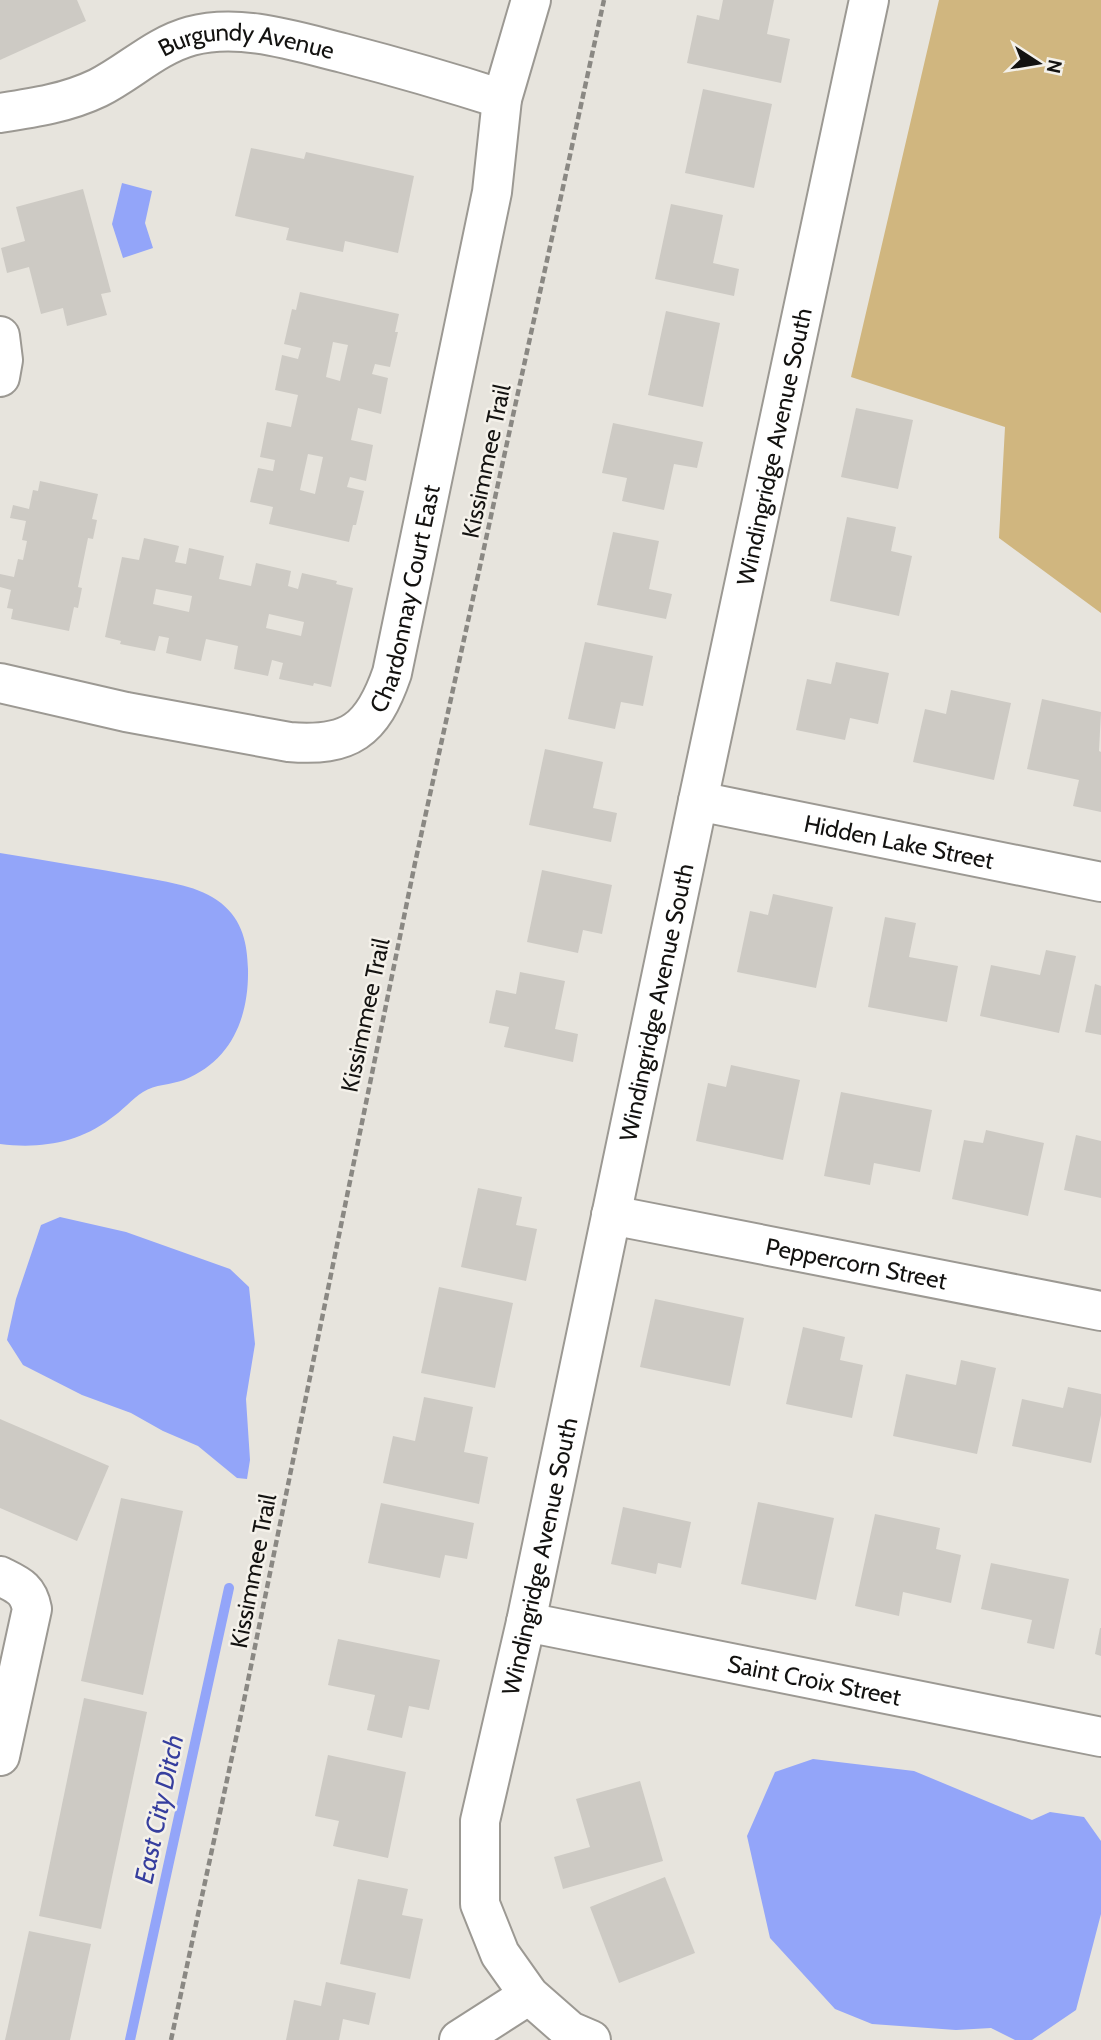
<svg xmlns="http://www.w3.org/2000/svg" width="1101" height="2040" font-family="Cabin,sans-serif">
<style>
.green{fill:#d0b67f}
.water{fill:#93a5f9}
.lines{fill:none;stroke-linecap:round;stroke-linejoin:round}
.stream{stroke:#93a5f9;stroke-width:10}
.building{fill:#cdcac4;fill-rule:evenodd}
.minor-casing{stroke:#9c9993;stroke-width:42}
.path{stroke:#8a8883;stroke-width:4.5;stroke-dasharray:7 3.5;stroke-linecap:butt}
.minor{stroke:#fff;stroke-width:38}
.labels{text-anchor:middle;dominant-baseline:central;stroke-width:5;stroke-linejoin:round;paint-order:stroke}
.street-label{font-size:24px;fill:#131210;stroke:#f4f1ea}
.water-label{font-size:26px;font-style:italic;fill:#363e9e;stroke:#f4f1ea}
</style>
<rect width="100%" height="100%" fill="#e7e4dd"/>
<path class="green" d="M939,0h162v613l-102,-75 6,-111 -154,-50z"/>
<g class="water">
<path d="M122,183l30,8 -7,32 8,25 -30,10 -11,-34z"/>
<path d="M0,853c47,8 94,15 141,24 26,5 59,9 80,26 22,18 26,40 27,66 1,49 -17,92 -64,111 -13,5 -29,4 -41,12 -11,7 -21,19 -33,27 -32,24 -70,30 -110,25z"/>
<path d="M60,1217l66,15 104,37 19,18 6,57 -9,55 4,61 -3,19 -10,-1 -39,-32 -35,-15 -32,-18 -49,-18 -59,-30 -16,-25 9,-41 25,-74z"/>
<path d="M813,1759l101,12 118,49 18,-8 34,5 17,24v73l-25,96 -44,30h-17l-24,-12 -35,2 -84,-6 -37,-15 -65,-71 -23,-102 28,-64z"/>
</g>
<g class="lines">
<path class="stream" d="M130,2040l99,-452"/>
</g>
<g class="building">
<path d="M0,0h77l9,21 -86,39z"/>
<path d="M723,0h51l-7,34 23,5 -9,44 -94,-20 10,-48 22,5z"/>
<path d="M703,89l69,15 -18,84 -69,-15z"/>
<path d="M251,148l53,11 2,-7 108,24 -16,77 -53,-12 -2,11 -57,-12 3,-12 -54,-12z"/>
<path d="M83,189l28,103 -10,2 6,21 -40,11 -4,-18 -22,6 -12,-47 -22,6 -6,-25 24,-7 -9,-34z"/>
<path d="M671,204l52,11 -10,48 26,6 -5,27 -79,-17z"/>
<path d="M300,292l99,22 -4,18h3l-8,35 -15,-3 -3,10 16,4 -7,36 -23,-6 -7,32 22,5 -7,36 -16,-4 -3,10 17,4 -8,34h-3l-4,17 -80,-18 4,-17 -23,-5 8,-34 15,3 2,-11 -15,-3 7,-35 24,5 7,-32 -23,-5 7,-35 16,4 3,-11 -17,-4 8,-35 4,1zM333,342l15,3 -8,36 -14,-4zM308,454l15,3 -8,37 -15,-4z"/>
<path d="M666,311l54,12 -17,84 -55,-12z"/>
<path d="M856,408l57,12 -15,69 -57,-12z"/>
<path d="M613,423l90,19 -6,26 -23,-4 -10,46 -42,-9 5,-23 -25,-5z"/>
<path d="M40,481l58,13 -6,25 5,1 -4,19 -5,-1 -10,49 4,1 -4,20 -4,-1 -5,24 -58,-12 2,-10 -6,-1 4,-18 -11,-3v-13l14,3 4,-18 5,1 4,-19 -5,-1 4,-19 -16,-3 3,-13 16,4 4,-19 5,1z"/>
<path d="M847,517l49,10 -5,24 21,5 -13,60 -69,-15z"/>
<path d="M613,532l46,9 -10,48 23,5 -6,25 -69,-14z"/>
<path d="M144,538l35,8 -4,16 11,2 3,-16 35,8 -5,23 32,7 5,-23 35,8 -3,15 10,3 4,-16 35,8 -1,3 17,4 -22,99 -17,-4 -1,3 -34,-7 4,-16 -11,-3 -4,16 -34,-7 4,-23 -32,-7 -5,22 -35,-8 3,-15 -10,-2 -4,15 -35,-7 1,-3 -16,-4 17,-80 17,3zM156,589l36,7 -3,16 -36,-8zM269,614l35,8 -3,14 -35,-8z"/>
<path d="M585,642l68,14 -10,50 -22,-4 -6,27 -47,-10z"/>
<path d="M836,662l53,11 -11,51 -28,-6 -5,22 -49,-10 11,-51 24,5z"/>
<path d="M951,690l60,13 -17,77 -81,-18 12,-53 21,5z"/>
<path d="M1042,699l59,13 -2,39 2,1v60l-28,-6 6,-26 -52,-11z"/>
<path d="M545,749l58,13 -10,46 24,5 -6,29 -82,-17z"/>
<path d="M542,870l70,15 -10,49 -19,-4 -5,23 -51,-11z"/>
<path d="M773,894l60,13 -17,81 -79,-16 13,-61 18,4z"/>
<path d="M885,917l31,6 -7,34 49,9 -11,56 -79,-15z"/>
<path d="M1046,950l30,6 -17,77 -79,-17 11,-51 49,10z"/>
<path d="M520,972l45,9 -10,48 23,5 -5,28 -69,-15 5,-20 -20,-4 7,-33 20,4z"/>
<path d="M1095,984l6,2v49l-16,-3z"/>
<path d="M731,1065l69,15 -17,80 -87,-19 12,-58 18,4z"/>
<path d="M841,1092l91,18 -12,62 -46,-9 -4,22 -46,-9z"/>
<path d="M986,1130l58,13 -16,73 -76,-17 12,-59 19,3z"/>
<path d="M1076,1135l25,6v57l-37,-8z"/>
<path d="M478,1188l44,9 -6,28 21,4 -11,52 -65,-14z"/>
<path d="M439,1287l74,16 -18,85 -74,-15z"/>
<path d="M655,1299l89,19 -14,68 -90,-19z"/>
<path d="M803,1327l42,10 -5,23 23,5 -11,53 -66,-14z"/>
<path d="M961,1360l35,8 -19,86 -84,-18 13,-62 50,11z"/>
<path d="M1068,1387l33,7v21l-10,48 -79,-17 10,-47 41,9z"/>
<path d="M424,1397l49,10 -9,45 24,5 -9,47 -96,-21 10,-47 22,5z"/>
<path d="M0,1419l109,47 -32,75 -77,-33z"/>
<path d="M121,1498l62,13 -40,184 -62,-14z"/>
<path d="M758,1502l76,16 -18,82 -75,-16z"/>
<path d="M381,1503l93,20 -7,36 -22,-4 -5,23 -72,-15z"/>
<path d="M623,1507l68,15 -10,46 -23,-5 -2,11 -45,-10z"/>
<path d="M875,1514l65,14 -4,21 25,6 -10,48 -48,-11 -4,24 -44,-10z"/>
<path d="M991,1563l78,16 -15,70 -27,-6 5,-23 -51,-11z"/>
<path d="M1100,1628h1v28l-6,-2z"/>
<path d="M338,1639l102,21 -11,50 -20,-4 -7,32 -35,-8 8,-35 -47,-10z"/>
<path d="M84,1698l63,14 -46,217 -62,-13z"/>
<path d="M328,1755l78,17 -18,86 -55,-12 6,-25 -24,-5z"/>
<path d="M640,1781l23,80 -100,28 -9,-32 36,-10 -14,-48z"/>
<path d="M665,1877l30,76 -76,30 -29,-76z"/>
<path d="M358,1879l50,10 -6,26 21,4 -13,60 -70,-15z"/>
<path d="M29,1931l62,13 -21,96h-65z"/>
<path d="M326,1982l50,11 -7,32 -26,-6 -4,21h-53l8,-40 27,6z"/>
</g>
<g class="lines">
<g class="minor-casing">
<g id="minor">
<path id="s1" d="M0,113c33,-5 67,-10 98,-25 32,-16 57,-42 93,-52 49,-13 104,5 152,17 54,14 106,29 159,46"/>
<path d="M0,336l3,24 -3,17"/>
<path id="s2" d="M0,683l126,29 163,30c60,5 83,-11 103,-69l100,-481 10,-93 29,-99"/>
<path id="s3" d="M698,801l403,81"/>
<path id="s4" d="M611,1215l490,96"/>
<path d="M0,1576c18,9 28,12 32,33l-32,147"/>
<path id="s5" d="M526,1622l575,115"/>
<path d="M459,2040l70,-45"/>
<path id="s6" d="M591,2040l-21,-9 -41,-36 -29,-41 -20,-50v-83l46,-199 172,-821 171,-801"/>
</g>
</g>
<path class="path" d="M171,2040l70,-325 174,-852 189,-863"/>
<use href="#minor" class="minor"/>
</g>
<g class="labels">
<g class="street-label">
<text stroke="none"><textPath href="#s1" startOffset="264">Burgundy Avenue</textPath></text>
<text stroke="none"><textPath href="#s6" startOffset="1670">Windingridge Avenue South</textPath></text>
<text transform="translate(486 461) rotate(-78)">Kissimmee Trail</text>
<text stroke="none"><textPath href="#s2" startOffset="509">Chardonnay Court East</textPath></text>
<text stroke="none"><textPath href="#s3" startOffset="205">Hidden Lake Street</textPath></text>
<text stroke="none"><textPath href="#s6" startOffset="1102">Windingridge Avenue South</textPath></text>
<text transform="translate(365 1015) rotate(-78)">Kissimmee Trail</text>
<text stroke="none"><textPath href="#s4" startOffset="250">Peppercorn Street</textPath></text>
<text stroke="none"><textPath href="#s6" startOffset="536">Windingridge Avenue South</textPath></text>
<text transform="translate(253 1571) rotate(-79)">Kissimmee Trail</text>
<text stroke="none"><textPath href="#s5" startOffset="294">Saint Croix Street</textPath></text>
</g>
<g class="water-label">
<text transform="translate(159 1809) rotate(-78)">East City Ditch</text>
</g>
</g>
<g transform="translate(1038 63) rotate(102)" stroke="#f4f1ea" stroke-width="5" paint-order="stroke">
<path d="M0-5L12 26L0 18L-12 26Z" fill="#131210"/>
<text y="-10" font-size="19" font-weight="bold" text-anchor="middle" fill="#131210">N</text>
</g>
</svg>
